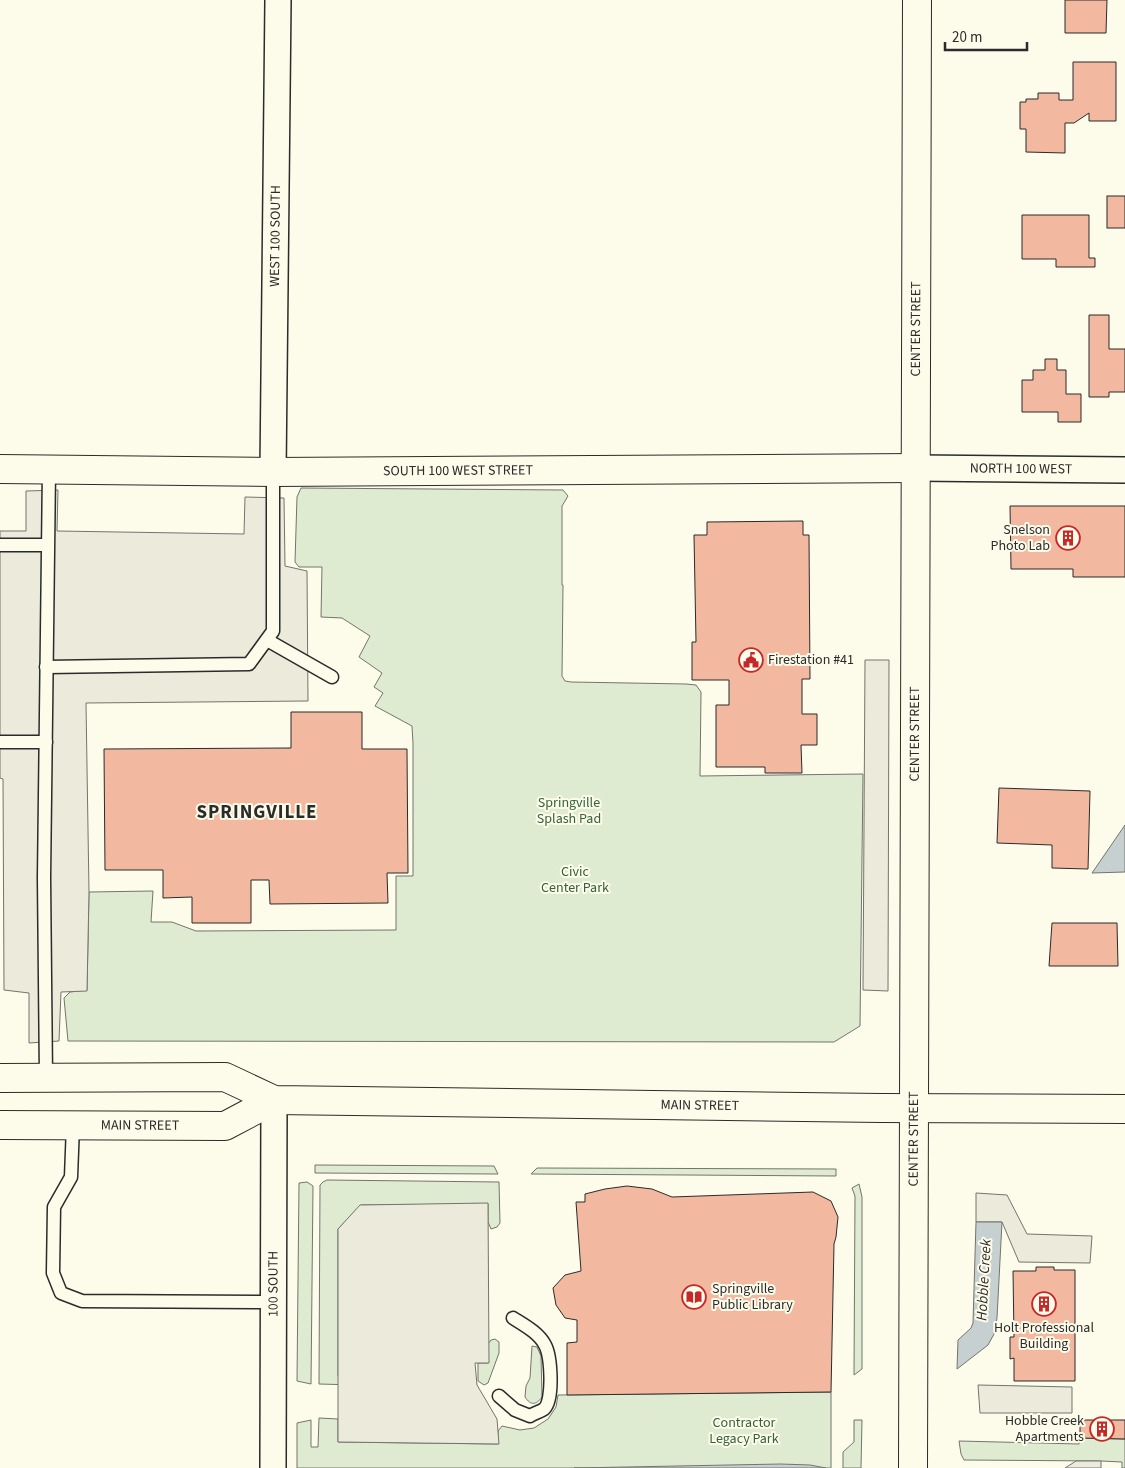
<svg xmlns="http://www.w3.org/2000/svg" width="1125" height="1468" font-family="'Source Sans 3',sans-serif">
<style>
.green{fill:#deebd1;stroke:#74746e}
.parking{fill:#eceadb;stroke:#74746e}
.water{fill:#c7d0d0;stroke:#74746e}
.building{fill:#f2b8a0;stroke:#2b2b2b}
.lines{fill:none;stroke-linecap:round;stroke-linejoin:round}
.service-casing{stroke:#2b2b2b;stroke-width:15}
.minor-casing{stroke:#2b2b2b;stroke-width:28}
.tertiary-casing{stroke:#2b2b2b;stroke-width:30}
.primary-casing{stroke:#2b2b2b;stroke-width:30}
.service{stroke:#fdfbea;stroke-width:12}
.minor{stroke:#fdfbea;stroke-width:25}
.tertiary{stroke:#fdfbea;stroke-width:28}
.primary{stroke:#fdfbea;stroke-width:28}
.labels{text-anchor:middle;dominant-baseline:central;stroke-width:4;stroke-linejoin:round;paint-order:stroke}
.street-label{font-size:14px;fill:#2b2b2b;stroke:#fdfbea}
.poi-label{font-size:14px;fill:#2b2b2b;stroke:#fdfbea;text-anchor:end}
.park-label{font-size:14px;fill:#34623c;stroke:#fdfbea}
.water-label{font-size:15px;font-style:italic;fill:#2b2b2b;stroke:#fdfbea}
.district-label{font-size:19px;font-weight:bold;letter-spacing:1px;fill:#2b2b2b;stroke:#fdfbea}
</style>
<rect width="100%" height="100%" fill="#fdfbea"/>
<g class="green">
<path d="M301,488l262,2 5,6 -6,10v79h1l-1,91 3,5 6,1 115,2 10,1 5,7 -1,84 163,-2 -3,252 -26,16 -766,-1 -4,-43 6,-6 17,-2 2,-98 64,-1 -2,31h21l24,9 200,-1v-54h17v-133l-1,-17 -37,-20 8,-13 -9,-6 8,-14 -23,-16 11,-21 -28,-18 -21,-1 1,-50h-23l-4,-5 2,-65z"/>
<path d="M315,1165l179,1 4,8 -183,-1z"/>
<path d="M537,1168l299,1v7l-305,-2z"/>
<path d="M327,1180l172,2 1,41 -3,4 -6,2 -3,-7v-18l-127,1 -23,24v147l18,9 -37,-1 1,-199 3,-3z"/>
<path d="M307,1182l6,4 -2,198 -14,-3 2,-198z"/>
<path d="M859,1184l3,13v172l-8,6 1,-179 -3,-8z"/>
<path d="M495,1339l4,3v11l-11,30 -4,2 -6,-4v-18h10v-19l3,-4z"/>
<path d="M532,1346l5,1 4,9 1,41c-6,8 -11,9 -17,0l1,-11 4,-8z"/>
<path d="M831,1392v76h-534v-45l14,-3v27h7l1,-29 19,1v23l160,2v-13l4,-5 18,4 14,-2 14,-9 8,-12 2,-12z"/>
<path d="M854,1420h8l-1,48h-18v-16l11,-10z"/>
<path d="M1080,1438l45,1v29h-3v-6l-21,-1 -137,-1 -3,-6 -2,-13 120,3z"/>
</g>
<g class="parking">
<path d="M58,490l-1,41 187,3 1,-37 39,1 1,68 22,5 1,130 -222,2 3,189 -2,99 -26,1 -2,49 -30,2v-50l-25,-3 -1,-211 -3,-1v-247h26v-40z"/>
<path d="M865,660h24l-1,331 -25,-1z"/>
<path d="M976,1193l31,2 20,39 65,2 -2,27 -71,-1 -17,-40h-26z"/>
<path d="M488,1203l1,160h-14l2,22 20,34 2,25 -161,-2v-213l22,-24z"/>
<path d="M978,1385l94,2v26h-92z"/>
<path d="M1076,1461h25v7h-36z"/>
</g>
<g class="water">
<path d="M1125,825v47l-33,1z"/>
<path d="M976,1222h26l-5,96 -3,16 -6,11 -31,24 1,-29 13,-12 2,-5z"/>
<path d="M781,1464l29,1 16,3h-252z"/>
</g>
<g class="building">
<path d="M1065,0h42l-1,33h-41z"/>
<path d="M1073,62h43v59h-27v-8l-15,10h-9v30l-39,-1v-23h-6v-27h6v-3h12v-6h21v7h14z"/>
<rect x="1107" y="196" width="18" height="32"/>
<path d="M1022,215h67v43h6v9h-39v-8h-34z"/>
<path d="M1089,315h20v34h16v43h-16v5h-20z"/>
<path d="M1045,359h12v11h9v24h15v28h-23v-10h-36v-32h11v-10h12z"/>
<path d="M1010,506h115v71h-52v-8h-62z"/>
<path d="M803,521v14h6l1,144h-8v35h15v31h-16l1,28h-37v-6h-49v-62h13v-25h-37v-38h4l-2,-107h13v-13z"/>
<path d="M291,712h71v37h45l1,124h-21l1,30 -118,1 -1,-24h-18v43h-59v-26l-29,1v-28h-58l-1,-121 187,-1z"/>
<path d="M999,788l91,3 -2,78 -36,-1v-23l-55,-2z"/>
<path d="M1052,923h65l1,43h-69z"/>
<path d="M627,1186l25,3 20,8 141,-5 18,9 7,16 -2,20 -2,7 -3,148 -264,3v-52l10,-1v-22l-12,-2 -9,-13 -3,-17 12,-13 16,-4 -5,-69h9v-8l20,-5z"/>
<path d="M1036,1267h18v3h21v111h-61v-23l-4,1v-22h4l-1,-66h23z"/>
<path d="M1080,1420h45v19l-45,-1z"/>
</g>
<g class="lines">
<g class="service-casing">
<g id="service">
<path d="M0,545h47"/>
<path d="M267,640l65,37"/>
<path d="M46,667l203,-3 24,-33v-159"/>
<path d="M0,742h46"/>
<path d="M46,1078l-2,-200 5,-408"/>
<path d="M73,1125l-2,52 -17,30 -1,66 8,20 21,8 192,1"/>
<path d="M499,1396l16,14 15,6c4,-3 10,-4 14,-7 10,-9 7,-53 1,-64 -6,-12 -21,-20 -32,-27"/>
</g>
</g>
<g class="minor-casing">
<g id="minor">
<path id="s1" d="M916,468l209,2"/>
<path id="s2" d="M273,472l5,-472"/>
<path id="s3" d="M273,1468l1,-368"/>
</g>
</g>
<g class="tertiary-casing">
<g id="tertiary">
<path id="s4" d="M0,469l273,3 643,-4"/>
<path id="s5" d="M913,1468l4,-1468"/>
</g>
</g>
<g class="primary-casing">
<g id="primary">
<path id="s6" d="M0,1078l225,-1 49,23 607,8 244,1"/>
<path id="s7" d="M0,1125l225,1 49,-26"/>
</g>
</g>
<use href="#service" class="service"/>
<use href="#minor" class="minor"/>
<use href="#tertiary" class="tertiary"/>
<use href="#primary" class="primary"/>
</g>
<defs>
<g id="building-ring" transform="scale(1.25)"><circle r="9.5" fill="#fdfbea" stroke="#c62828" stroke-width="1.5"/><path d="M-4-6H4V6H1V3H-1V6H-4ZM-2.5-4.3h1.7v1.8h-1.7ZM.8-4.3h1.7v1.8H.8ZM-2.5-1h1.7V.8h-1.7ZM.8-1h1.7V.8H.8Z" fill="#c62828"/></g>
<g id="civic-ring" transform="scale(1.25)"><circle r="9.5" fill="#fdfbea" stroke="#c62828" stroke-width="1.5"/><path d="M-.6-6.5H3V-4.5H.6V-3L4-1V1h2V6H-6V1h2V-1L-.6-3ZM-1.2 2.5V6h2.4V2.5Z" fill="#c62828"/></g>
<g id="library-ring" transform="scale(1.25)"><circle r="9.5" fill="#fdfbea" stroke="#c62828" stroke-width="1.5"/><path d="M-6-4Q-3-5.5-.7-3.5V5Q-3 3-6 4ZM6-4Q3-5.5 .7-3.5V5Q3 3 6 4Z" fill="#c62828"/></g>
</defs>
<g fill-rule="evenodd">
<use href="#building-ring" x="1068" y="538"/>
<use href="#civic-ring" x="751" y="660"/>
<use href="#library-ring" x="694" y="1297"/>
<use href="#building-ring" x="1044" y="1304"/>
<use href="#building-ring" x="1102" y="1429"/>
</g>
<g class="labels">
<g class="street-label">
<text stroke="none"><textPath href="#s2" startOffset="236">WEST 100 SOUTH</textPath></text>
<text stroke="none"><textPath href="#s5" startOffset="1139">CENTER STREET</textPath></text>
<text stroke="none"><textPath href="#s1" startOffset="105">NORTH 100 WEST</textPath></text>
<text stroke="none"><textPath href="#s4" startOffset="458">SOUTH 100 WEST STREET</textPath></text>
<text stroke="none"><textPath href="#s5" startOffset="734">CENTER STREET</textPath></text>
<text stroke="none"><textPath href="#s6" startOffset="705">MAIN STREET</textPath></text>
<text stroke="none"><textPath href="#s7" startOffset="140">MAIN STREET</textPath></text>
<text stroke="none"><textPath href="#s5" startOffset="329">CENTER STREET</textPath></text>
<text stroke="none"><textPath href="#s3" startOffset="184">100 SOUTH</textPath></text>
</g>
<g class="poi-label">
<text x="1050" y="530">Snelson<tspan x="1050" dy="16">Photo Lab</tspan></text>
<text x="768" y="660" text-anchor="start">Firestation #41</text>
<text x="712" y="1289" text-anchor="start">Springville<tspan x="712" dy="16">Public Library</tspan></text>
<text x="1044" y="1328" text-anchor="middle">Holt Professional<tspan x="1044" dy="16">Building</tspan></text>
<text x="1084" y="1421">Hobble Creek<tspan x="1084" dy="16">Apartments</tspan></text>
</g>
<g class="park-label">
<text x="569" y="803">Springville<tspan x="569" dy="16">Splash Pad</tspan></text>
<text x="575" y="872">Civic<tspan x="575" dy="16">Center Park</tspan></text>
<text x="744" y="1423">Contractor<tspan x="744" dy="16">Legacy Park</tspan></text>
</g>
<g class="water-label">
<text transform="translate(984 1280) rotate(-87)">Hobble Creek</text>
</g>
<g class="district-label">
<text x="257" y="812">SPRINGVILLE</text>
</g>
</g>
<path d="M945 42v8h82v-8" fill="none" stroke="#2b2b2b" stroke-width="2.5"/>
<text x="952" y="42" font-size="15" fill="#2b2b2b" stroke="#fdfbea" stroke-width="4" paint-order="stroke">20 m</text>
</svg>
